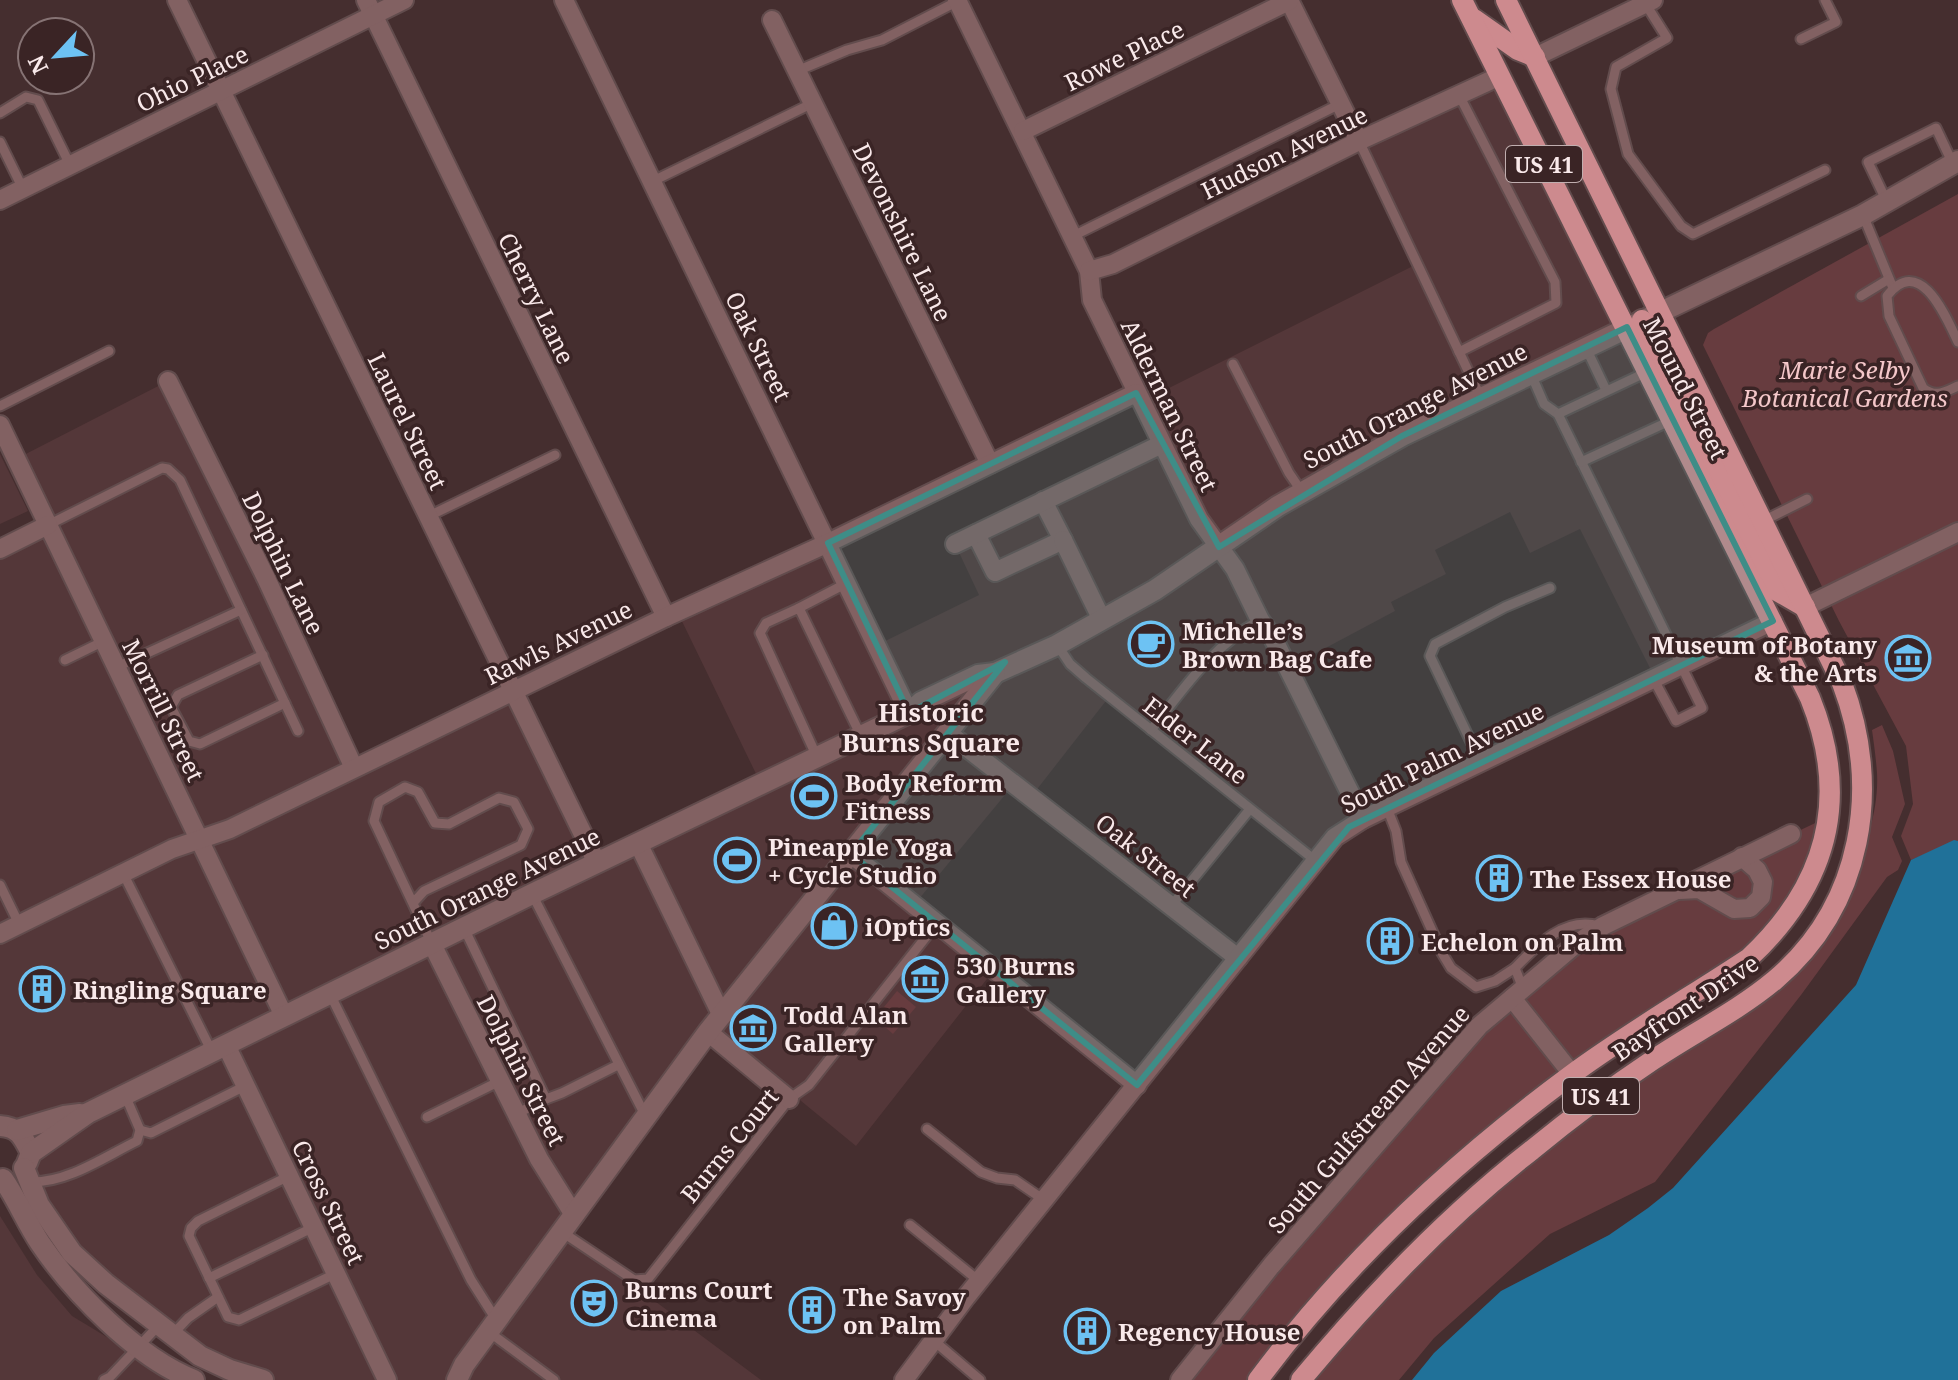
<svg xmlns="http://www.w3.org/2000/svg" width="1958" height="1380" font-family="'Noto Serif',serif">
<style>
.built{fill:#543739}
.green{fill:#673c3f}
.water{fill:#207199}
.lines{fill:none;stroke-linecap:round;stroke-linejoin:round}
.service-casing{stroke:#624c4d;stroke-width:13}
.minor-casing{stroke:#624c4d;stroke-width:22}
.tertiary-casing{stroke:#624c4d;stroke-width:24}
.primary-casing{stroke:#624c4d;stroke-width:24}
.service{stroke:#826162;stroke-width:9}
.minor{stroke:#826162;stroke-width:18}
.tertiary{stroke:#826162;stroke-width:20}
.primary{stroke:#cd8a8e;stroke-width:20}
.marked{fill:#3e8d87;fill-opacity:0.2;stroke:#3e8d87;stroke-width:6;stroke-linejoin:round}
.labels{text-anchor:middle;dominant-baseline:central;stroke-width:7;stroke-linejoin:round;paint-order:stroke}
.shield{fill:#3a2425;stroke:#c0aeaf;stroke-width:2}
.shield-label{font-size:22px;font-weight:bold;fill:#f9e9ea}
.street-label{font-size:24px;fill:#f9e9ea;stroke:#3a2425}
.park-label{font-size:24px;font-style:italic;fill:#f4c7c9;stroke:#3a2425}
.poi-label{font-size:24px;font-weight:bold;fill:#f9e9ea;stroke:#3a2425;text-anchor:start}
.neighbourhood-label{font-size:26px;font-weight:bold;fill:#f9e9ea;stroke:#3a2425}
</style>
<rect width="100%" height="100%" fill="#452e2f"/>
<g class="built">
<path d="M1500,76l273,545 -117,59 -76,-151 -50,24 -20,-41 -75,38 11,24 -55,28 4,9 -107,57 75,151 -47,42 -207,-164 -78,100 -17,-13 -100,121 80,65 -138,176 -61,-50 -87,-63 -146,199 199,148h-499l-32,-10 -164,-128 -37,-83 -29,-41v-569l48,-24 -32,-66 152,-78 186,387 160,-78 83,172 164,-78 -84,-173 151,-68 49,102 102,-50 -24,-51 206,-100 -20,-42 276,-138 -58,-123z"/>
<path d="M0,454l28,57 -28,13z"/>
<path d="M0,1216l37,59 35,41 53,32 46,32h-171z"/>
</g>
<g class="green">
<path d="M1958,194v647l-47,19 -10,-24 12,-32 -7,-58 -67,-125 -136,-276 5,-12 6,-4z"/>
<path d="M1882,725l11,26 12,53 -13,33 10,24 -4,9 -11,7 -86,118 -146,187 -105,52 -116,104 -35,42h-86c49,-59 102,-117 160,-169 102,-90 216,-165 328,-244 39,-44 56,-81 69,-138 5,-18 8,-37 7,-56 -1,-14 -3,-29 -5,-43z"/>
<path d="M1830,816l-46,107 -153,110 -185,146 -188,201h-78l268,-320 182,-149z"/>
<path d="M897,991l19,16 -23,27 -18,-16z"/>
</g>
<path class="water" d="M1954,840l4,1v539h-546l22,-27 67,-62 108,-56 39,-27 25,-20 183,-203 55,-125z"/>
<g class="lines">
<g class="service-casing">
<g id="service">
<path d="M1645,3l22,35 -51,29 -5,22 17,65 53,72 12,8 132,-64"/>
<path d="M1801,39l35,-17 -11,-22"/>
<path d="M797,71l50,-21 35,-10 76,-39"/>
<path d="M0,113l26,-16 12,3 32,65"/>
<path d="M1359,141l122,257"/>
<path d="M0,142l23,47"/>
<path d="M653,181l160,-78"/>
<path d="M1887,202l-19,-40 68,-34 17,36"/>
<path d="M1863,215l30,73"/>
<path d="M1073,236l267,-132"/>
<path d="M1861,296l28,-17"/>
<path d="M1958,342c-12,-25 -38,-89 -71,-46l2,20 34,72c13,10 21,4 35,-2"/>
<path d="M1586,348l20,42"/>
<path d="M1459,352l97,-49 -1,-21 -96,-187"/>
<path d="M1233,364l56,109 13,19"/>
<path d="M1531,374l13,30 14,10 144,294 -26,13 -22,-41"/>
<path d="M0,406l109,-55"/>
<path d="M1558,414l91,-43"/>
<path d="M1581,462l91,-42"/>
<path d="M429,516l126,-61"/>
<path d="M1763,521l44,-22"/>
<path d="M48,525l114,-57 6,1 12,11 118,251"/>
<path d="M799,608l48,-25"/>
<path d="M1058,646l12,18 16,14 230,183"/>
<path d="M263,655l-85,40 -7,12 18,34 11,3 85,-41"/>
<path d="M65,660l39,-19"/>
<path d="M117,667l124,-57"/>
<path d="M1151,730c35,-44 59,-82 109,-110"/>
<path d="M817,757l-57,-124 6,-10 33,-15 62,128"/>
<path d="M1481,763l-51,-107 5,-12 70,-37 45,-19"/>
<path d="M1387,808l9,23 5,31 41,91 9,15 25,19 19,-6 20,-13"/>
<path d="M123,873l89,179"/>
<path d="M0,885l19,39"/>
<path d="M532,894l114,223"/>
<path d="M413,903l11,-12 97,-46 7,-16 -14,-27 -15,-4 -50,26 -14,-1 -17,-31 -13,-5 -26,15 -5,19 58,123"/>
<path d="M1172,905l78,-96"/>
<path d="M464,928l82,171 -30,15"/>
<path d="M1523,989l-8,-21c22,-23 50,-52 84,-42"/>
<path d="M330,994l141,286 26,41"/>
<path d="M546,1099l16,-6 56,-28"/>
<path d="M427,1117l73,-36"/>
<path d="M927,1129l54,43 16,6 18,2 29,20"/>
<path d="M140,1130l11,3 94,-47"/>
<path d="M289,1176l-91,45 -7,7 -2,8 39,81 11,3 98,-47"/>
<path d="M32,1182c37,0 72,-25 105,-41l3,-11 -15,-35"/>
<path d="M910,1225l69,56"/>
<path d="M562,1232l72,48 14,-1 141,-180 20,-14 128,-162"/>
<path d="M209,1278l105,-51"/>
<path d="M489,1332l65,48"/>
<path d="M173,1334l15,-16 30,-21"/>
<path d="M933,1340l47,40"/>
<path d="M104,1380l6,-3 50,-53"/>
</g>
</g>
<g class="minor-casing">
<g id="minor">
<path d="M177,0l420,863"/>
<path d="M366,0l300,617"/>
<path d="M564,0l345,713"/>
<path d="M957,0l132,271 3,29 107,219 36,50 25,51 13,18 90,181"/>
<path d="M1289,0l70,141"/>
<path d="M772,20l218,444"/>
<path d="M1535,57l118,-57"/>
<path d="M1023,131l266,-130"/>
<path d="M0,200l404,-200"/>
<path d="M1089,271l24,-7 250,-125 137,-63"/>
<path d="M168,381l98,197 88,190"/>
<path d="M0,425l284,591"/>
<path d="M976,534l19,38 68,-32 -20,-39"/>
<path d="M1063,540l39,80"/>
<path d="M955,544l207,-100"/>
<path d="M0,549l48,-24"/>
<path d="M1805,607l153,-75"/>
<path d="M948,733l290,225"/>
<path d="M638,843l84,173"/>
<path d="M851,854l286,231"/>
<path d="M1679,890l20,-1 35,20 16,-1 11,-11 2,-15 -6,-12 -15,-13"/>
<path d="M0,934l172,-85 58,-20 436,-212 162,-74 308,-150"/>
<path d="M432,944l107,215 35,56"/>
<path d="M1512,998l60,76"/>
<path d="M708,1032l81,67"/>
<path d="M226,1045l161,335"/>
<path d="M904,1380l62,-83 369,-460 28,-18 410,-198"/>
<path d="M1180,1380l91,-114 208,-240 97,-82 27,-18 188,-92"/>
</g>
</g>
<g class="tertiary-casing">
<g id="tertiary">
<path d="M0,1126c19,1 23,11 31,27l-4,10"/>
<path d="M17,1130l47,-14 16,-2"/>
<path d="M31,1153l57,-40 444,-219 377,-181 12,-11 57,-27 17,-2 62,-28 98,-55 123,-84 124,-70 461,-221 95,-54"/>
<path d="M24,1168l15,37 33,48 34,31 94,72 30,14 33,10"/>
<path d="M3,1179c14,20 23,43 37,64 33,49 97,115 154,137"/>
<path d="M457,1380l7,-15 244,-333 287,-359"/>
</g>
</g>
<g class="primary-casing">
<g id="primary">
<path d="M1474,19l44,31 17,7"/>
<path d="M1642,320l135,271 28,16"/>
<path d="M1258,1380c86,-116 197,-219 313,-305 57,-42 119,-78 178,-117 78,-73 102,-159 61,-260l-348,-698"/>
<path d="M1301,1380c70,-84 145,-163 231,-230 39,-32 79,-62 121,-90 40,-27 85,-49 122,-80 88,-75 107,-192 67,-297l-336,-683"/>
</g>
</g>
<use href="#service" class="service"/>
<use href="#minor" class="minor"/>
<use href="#tertiary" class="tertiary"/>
<use href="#primary" class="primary"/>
</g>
<path class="marked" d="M1627,327l146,294 -424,206 -212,258 -286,-231 154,-192 -96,51 -81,-170 308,-150 83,154 183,-111z"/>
<defs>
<g id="cafe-ring" transform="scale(2.3)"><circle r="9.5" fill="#3a2425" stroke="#6dc2f3" stroke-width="1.5"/><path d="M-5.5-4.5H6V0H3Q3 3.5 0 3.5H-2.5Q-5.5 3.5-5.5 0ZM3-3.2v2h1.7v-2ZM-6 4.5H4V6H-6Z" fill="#6dc2f3"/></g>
<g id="museum-ring" transform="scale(2.3)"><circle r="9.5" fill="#3a2425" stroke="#6dc2f3" stroke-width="1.5"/><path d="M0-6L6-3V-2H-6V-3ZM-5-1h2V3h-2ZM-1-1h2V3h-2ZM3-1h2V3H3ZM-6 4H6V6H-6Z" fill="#6dc2f3"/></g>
<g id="stadium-ring" transform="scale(2.3)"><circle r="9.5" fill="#3a2425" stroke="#6dc2f3" stroke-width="1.5"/><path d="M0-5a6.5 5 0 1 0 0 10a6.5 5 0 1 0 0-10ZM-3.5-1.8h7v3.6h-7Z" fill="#6dc2f3"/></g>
<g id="building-ring" transform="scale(2.3)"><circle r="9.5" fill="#3a2425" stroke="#6dc2f3" stroke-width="1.5"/><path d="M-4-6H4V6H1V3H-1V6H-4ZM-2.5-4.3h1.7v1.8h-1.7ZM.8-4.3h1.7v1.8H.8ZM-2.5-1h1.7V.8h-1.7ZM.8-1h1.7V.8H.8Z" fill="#6dc2f3"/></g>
<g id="shop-ring" transform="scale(2.3)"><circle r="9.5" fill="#3a2425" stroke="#6dc2f3" stroke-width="1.5"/><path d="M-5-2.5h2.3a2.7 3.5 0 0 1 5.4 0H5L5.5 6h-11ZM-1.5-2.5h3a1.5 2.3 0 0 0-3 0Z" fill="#6dc2f3"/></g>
<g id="theatre-ring" transform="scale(2.3)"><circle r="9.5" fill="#3a2425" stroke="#6dc2f3" stroke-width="1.5"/><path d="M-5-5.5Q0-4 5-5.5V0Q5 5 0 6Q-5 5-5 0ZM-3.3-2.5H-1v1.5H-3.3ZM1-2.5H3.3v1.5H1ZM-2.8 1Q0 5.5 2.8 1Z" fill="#6dc2f3"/></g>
</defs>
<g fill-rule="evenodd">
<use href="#cafe-ring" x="1151" y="644"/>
<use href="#museum-ring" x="1908" y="658"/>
<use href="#stadium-ring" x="814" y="796"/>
<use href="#stadium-ring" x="737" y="860"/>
<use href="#building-ring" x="1499" y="878"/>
<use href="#shop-ring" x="834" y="926"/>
<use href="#building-ring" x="1390" y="941"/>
<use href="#museum-ring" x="925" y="979"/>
<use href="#building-ring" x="42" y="989"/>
<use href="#museum-ring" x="753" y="1028"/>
<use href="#theatre-ring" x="594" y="1303"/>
<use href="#building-ring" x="812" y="1310"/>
<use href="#building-ring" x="1087" y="1331"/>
</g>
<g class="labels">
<g class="shield">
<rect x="1506" y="146" width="76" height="36" rx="6"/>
<rect x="1563" y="1078" width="76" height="36" rx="6"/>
</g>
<g class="shield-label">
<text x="1544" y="164">US 41</text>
<text x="1601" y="1096">US 41</text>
</g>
<g class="street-label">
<text transform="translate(1124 55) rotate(-26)">Rowe Place</text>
<text transform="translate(192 78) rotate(-26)">Ohio Place</text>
<text transform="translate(1284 152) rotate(-26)">Hudson Avenue</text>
<text transform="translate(903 232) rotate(64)">Devonshire Lane</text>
<text transform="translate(537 298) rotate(64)">Cherry Lane</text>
<text transform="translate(759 346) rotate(64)">Oak Street</text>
<text transform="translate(1686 388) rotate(63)">Mound Street</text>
<text transform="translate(1170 405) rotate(64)">Alderman Street</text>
<text transform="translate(1415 405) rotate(-27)">South Orange Avenue</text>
<text transform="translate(408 421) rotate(64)">Laurel Street</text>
<text transform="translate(284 563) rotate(64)">Dolphin Lane</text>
<text transform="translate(558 642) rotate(-26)">Rawls Avenue</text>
<text transform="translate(164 710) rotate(64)">Morrill Street</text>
<text transform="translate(1196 740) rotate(38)">Elder Lane</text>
<text transform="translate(1442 757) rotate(-26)">South Palm Avenue</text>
<text transform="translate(1146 855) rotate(38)">Oak Street</text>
<text transform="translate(487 888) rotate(-26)">South Orange Avenue</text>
<text transform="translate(1685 1007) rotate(-34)">Bayfront Drive</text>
<text transform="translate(522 1070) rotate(63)">Dolphin Street</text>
<text transform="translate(1368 1119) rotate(-49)">South Gulfstream Avenue</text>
<text transform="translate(729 1145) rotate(-51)">Burns Court</text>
<text transform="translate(329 1202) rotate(64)">Cross Street</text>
</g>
<g class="park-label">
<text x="1845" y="369">Marie Selby<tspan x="1845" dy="28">Botanical Gardens</tspan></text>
</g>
<g class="poi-label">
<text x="1182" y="630">Michelle’s<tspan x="1182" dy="28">Brown Bag Cafe</tspan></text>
<text x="1877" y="644" text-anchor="end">Museum of Botany<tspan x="1877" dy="28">&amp; the Arts</tspan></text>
<text x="845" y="782">Body Reform<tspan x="845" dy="28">Fitness</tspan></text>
<text x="768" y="846">Pineapple Yoga<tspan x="768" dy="28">+ Cycle Studio</tspan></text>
<text x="1530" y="878">The Essex House</text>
<text x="865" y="926">iOptics</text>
<text x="1421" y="941">Echelon on Palm</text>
<text x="956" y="965">530 Burns<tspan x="956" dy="28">Gallery</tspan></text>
<text x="73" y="989">Ringling Square</text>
<text x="784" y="1014">Todd Alan<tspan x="784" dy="28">Gallery</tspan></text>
<text x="625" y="1289">Burns Court<tspan x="625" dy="28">Cinema</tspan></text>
<text x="843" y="1296">The Savoy<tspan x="843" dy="28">on Palm</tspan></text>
<text x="1118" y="1331">Regency House</text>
</g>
<g class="neighbourhood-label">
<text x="931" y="712">Historic<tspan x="931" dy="30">Burns Square</tspan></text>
</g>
</g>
<g transform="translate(56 56) rotate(244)"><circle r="38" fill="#3a2425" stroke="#867374" stroke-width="2"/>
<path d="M0-6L14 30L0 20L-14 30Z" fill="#6dc2f3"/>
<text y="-12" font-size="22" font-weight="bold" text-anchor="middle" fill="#f9e9ea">N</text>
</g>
</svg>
